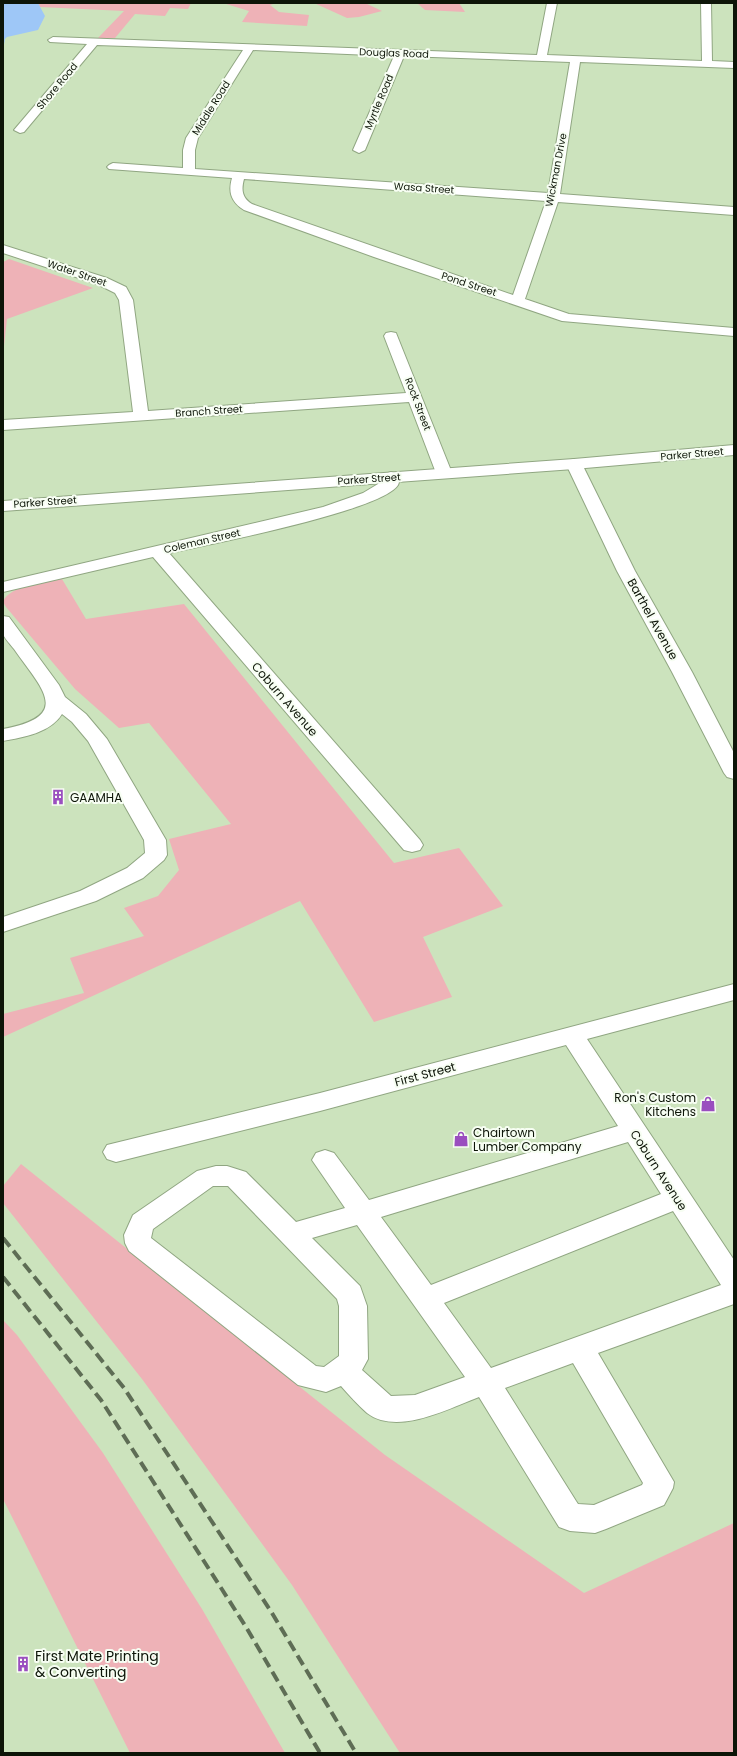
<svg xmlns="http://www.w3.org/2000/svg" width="737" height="1756" font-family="Poppins,sans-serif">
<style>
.green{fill:#eeb2b7}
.water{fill:#9ec7f7}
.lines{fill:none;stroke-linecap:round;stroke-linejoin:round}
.minor-casing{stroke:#90a682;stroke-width:2}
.major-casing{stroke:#90a682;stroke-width:2}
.minor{fill:#fff;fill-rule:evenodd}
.major{fill:#fff;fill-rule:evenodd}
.rail{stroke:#5e6d55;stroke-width:4;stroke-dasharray:11 5.5;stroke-linecap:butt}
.labels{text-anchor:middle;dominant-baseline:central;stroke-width:4;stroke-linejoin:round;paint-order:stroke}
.far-street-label{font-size:10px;fill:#0d1508;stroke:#f7fef3}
.street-label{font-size:12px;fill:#0d1508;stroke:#f7fef3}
.poi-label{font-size:12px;fill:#0d1508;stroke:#f7fef3;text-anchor:start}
.near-poi-label{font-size:14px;fill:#0d1508;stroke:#f7fef3;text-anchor:start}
</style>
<rect width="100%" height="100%" fill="#cce3bd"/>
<g class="green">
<path d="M38,3h153l-3,6 -18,-1 -5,8 -30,-2 -20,24h-17l26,-27 -84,-4z"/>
<path d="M223,3h54l-7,2 9,7 30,3 -2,11 -65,-4 7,-11z"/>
<path d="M314,3h51l17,8 -23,6 -12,1z"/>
<path d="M417,3h42l6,9 -40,-2z"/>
<path d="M9,259l84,29 -86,31 -4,36v-93z"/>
<path d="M62,579l24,40 98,-15 210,259 65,-15 44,58 -80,31 29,60 -78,25 -74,-121 -297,136v-23l81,-21 -14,-35 74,-22 -20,-28 34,-12 21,-26 -10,-31 62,-15 -82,-101 -30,5 -44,-39 -69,-82 -3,-5c6,-17 43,-19 59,-23z"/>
<path d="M21,1164l364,291 199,138 150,-70v230h-334l-108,-168 -150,-206 -139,-176v-17z"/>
<path d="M3,1320l14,15 86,118 99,156 83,144h-155l-127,-254z"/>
</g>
<path class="water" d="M3,3h35l7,13 -7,14 -31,7 -2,2 -2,11z"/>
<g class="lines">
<g class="minor-casing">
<g id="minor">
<path d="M547,3h10l-10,52 155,6 -1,-58h10l1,58 22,1v6l-154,-6 -20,132 174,13v8l-176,-13 -33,97 44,15 165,14v8l-172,-15 -188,-64 -130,-47c-13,-8 -16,-18 -12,-32l-123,-9 -2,-2 2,-2 4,-2 70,5v-18l3,-12 57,-88 -146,-5 -73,87 -4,1 -6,-3 73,-86 -37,-2 -2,-2 5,-3 484,18zM253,50l141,6 -41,94 6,3 6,-3 39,-94 166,6 -22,131 -353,-24v-19l3,-12zM244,179l302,22 -33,94 -261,-91c-10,-6 -11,-14 -8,-25z"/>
<path d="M3,245l104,33 19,9 7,13 15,111 258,-18 -22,-57 2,-3 5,-1 5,1 56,140 -2,3 -6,2 -6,-2 -2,-3 -27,-71 -406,28v-10l130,-8 -14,-112 -4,-7 -18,-9 -94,-31z"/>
<path d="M574,459l6,2 2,3 53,107 57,101 42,81v26l-7,-2 -3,-4 -52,-101 -55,-101 -51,-107 2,-3z"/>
<path d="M391,472l6,2c2,3 3,7 1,11 -16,26 -192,60 -229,68l251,287 3,5 -3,5 -8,2 -8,-2 -251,-293 -150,35v-10l320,-75 40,-14 20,-12v-4l2,-3z"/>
<path d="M3,616l6,1 50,68 6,12 21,17 21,25 59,101 1,15 -3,5 -21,18 -47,23 -93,31v-15l77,-26 47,-23 18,-15 -1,-13 -56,-99 -16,-19 -10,-8c-12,19 -38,23 -59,27v-12c71,-13 38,-41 11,-80 -3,-4 -9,-10 -11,-15 -2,-5 0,-13 0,-18z"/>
<path d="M734,984v16l-147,39 147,221v44l-136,49 76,129 -1,6 -9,17 -58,24 -11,4 -25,-2 -11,-4 -80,-130c-31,12 -82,39 -112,16 -9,-8 -18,-18 -26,-27l-15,6 -28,-7 -169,-134 -4,-8 -1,-8 9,-20 64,-44 19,-5h11l19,6 50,50 49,-14 -33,-48 4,-7 9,-3 9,3 35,47 249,-74 -52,-81 -246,66 -204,51 -9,-3 -4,-7 4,-7 213,-52zM628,1142l33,52 -230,91 -50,-68zM213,1186h15l109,113 2,7v50l-15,11 -8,-1 -165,-128 2,-9zM673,1211l48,74 -230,83 -47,-65zM357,1225l108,152 -50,18 -24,1 -29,-26 6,-11 -1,-53 -7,-20 -48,-48zM573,1363l70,120 -1,2 -48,20 -16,-1 -2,-3 -71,-113z"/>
</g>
</g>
<g class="major-casing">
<path id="major" d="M734,445v10l-160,14 -571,42v-10l571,-42z"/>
</g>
<use href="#minor" class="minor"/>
<use href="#major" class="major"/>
<g class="rail">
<path d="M3,1238l121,150 148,225 84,140"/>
<path d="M3,1277l98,123 145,227 74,126"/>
</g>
</g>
<defs>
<g id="building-bare" transform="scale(1.2)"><path d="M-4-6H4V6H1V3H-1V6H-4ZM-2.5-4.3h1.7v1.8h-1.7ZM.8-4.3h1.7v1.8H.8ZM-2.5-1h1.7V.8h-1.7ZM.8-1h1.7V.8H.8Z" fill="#9a4ebf" stroke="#f7fef3" stroke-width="2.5" paint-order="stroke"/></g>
<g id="shop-bare" transform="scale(1.2)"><path d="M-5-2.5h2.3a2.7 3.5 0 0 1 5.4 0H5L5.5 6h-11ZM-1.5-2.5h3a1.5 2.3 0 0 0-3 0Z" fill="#9a4ebf" stroke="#f7fef3" stroke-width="2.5" paint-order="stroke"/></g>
</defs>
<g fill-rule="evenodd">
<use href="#building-bare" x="58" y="797"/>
<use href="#shop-bare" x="708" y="1104"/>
<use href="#shop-bare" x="461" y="1139"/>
<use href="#building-bare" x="23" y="1664"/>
</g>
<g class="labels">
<g class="far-street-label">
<text transform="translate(394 53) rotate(2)">Douglas Road</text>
<text transform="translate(57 86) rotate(-50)">Shore Road</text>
<text transform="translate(379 102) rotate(-67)">Myrtle Road</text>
<text transform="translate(211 108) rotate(-58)">Middle Road</text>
<text transform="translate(556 170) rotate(-79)">Wickman Drive</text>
<text transform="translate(424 188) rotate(4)">Wasa Street</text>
<text transform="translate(77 273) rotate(19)">Water Street</text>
<text transform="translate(469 284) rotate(18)">Pond Street</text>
<text transform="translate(418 404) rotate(69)">Rock Street</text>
<text transform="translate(209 411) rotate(-4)">Branch Street</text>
<text transform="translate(692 454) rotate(-5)">Parker Street</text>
<text transform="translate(369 479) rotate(-4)">Parker Street</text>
<text transform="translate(45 502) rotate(-4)">Parker Street</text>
<text transform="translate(202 541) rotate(-13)">Coleman Street</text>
</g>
<g class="street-label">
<text transform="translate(653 619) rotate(61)">Barthel Avenue</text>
<text transform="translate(285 699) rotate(49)">Coburn Avenue</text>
<text transform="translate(425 1074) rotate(-15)">First Street</text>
<text transform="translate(659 1170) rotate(57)">Coburn Avenue</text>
</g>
<g class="poi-label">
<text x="70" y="797">GAAMHA</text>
<text x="696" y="1097" text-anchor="end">Ron's Custom<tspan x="696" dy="14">Kitchens</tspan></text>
<text x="473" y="1132">Chairtown<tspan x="473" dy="14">Lumber Company</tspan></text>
</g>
<g class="near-poi-label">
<text x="35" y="1656">First Mate Printing<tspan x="35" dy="16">&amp; Converting</tspan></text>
</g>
</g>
<rect width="737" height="1756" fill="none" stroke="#0d1508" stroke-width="8"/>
</svg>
